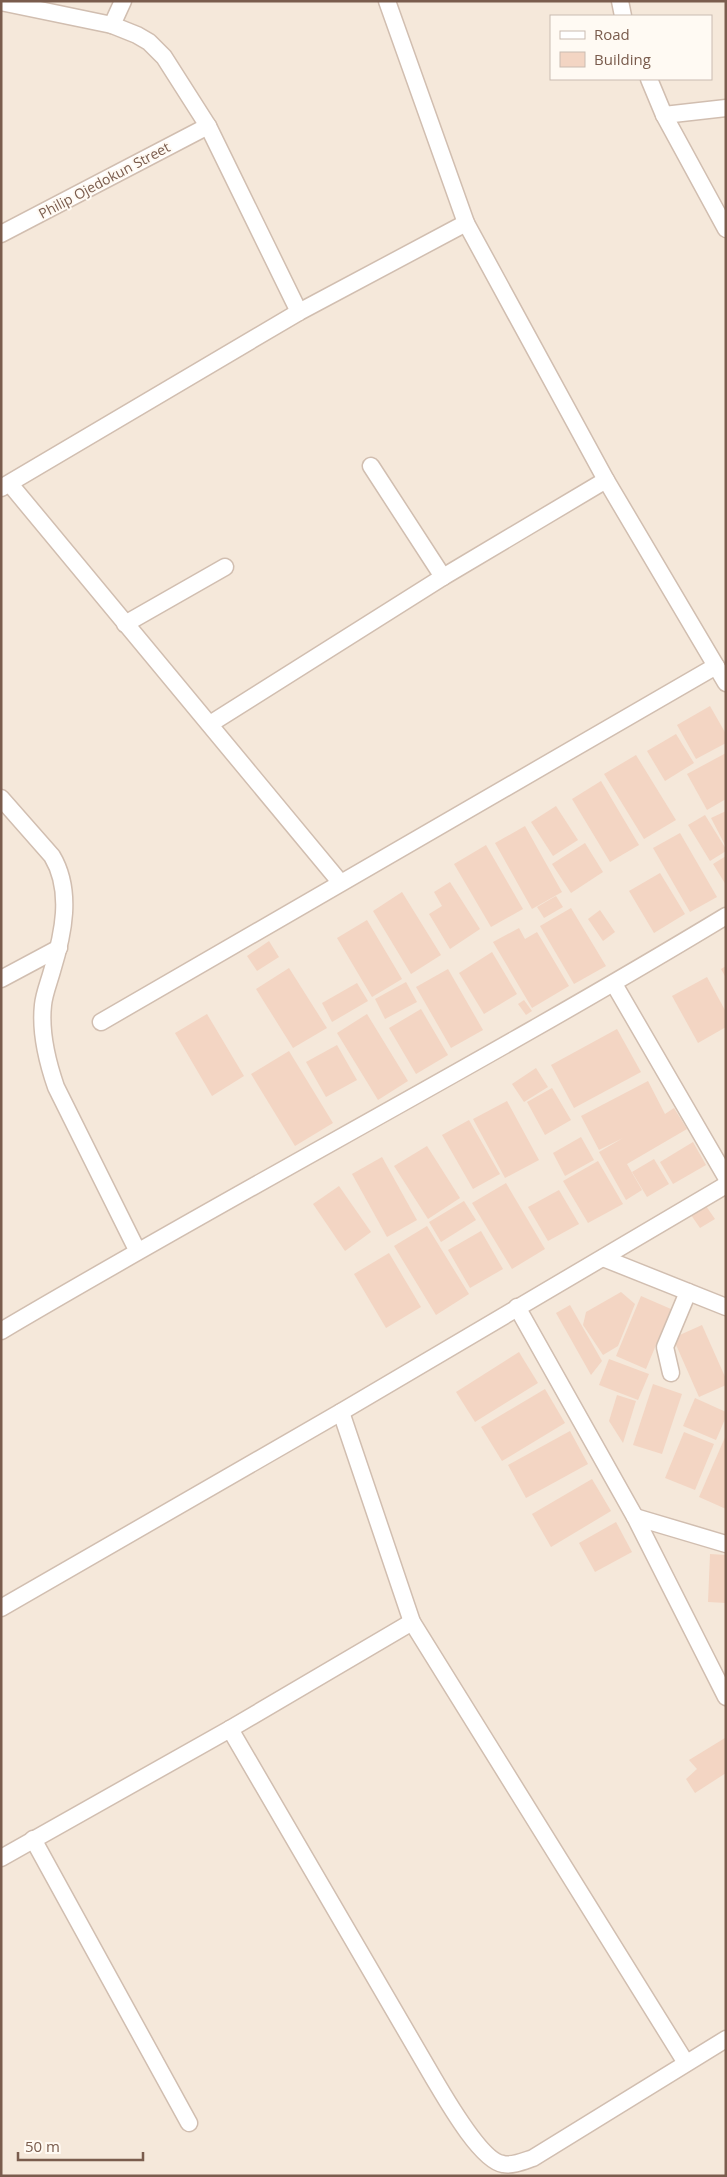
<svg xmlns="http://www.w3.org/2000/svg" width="727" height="2177" font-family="'Open Sans',sans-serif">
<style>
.residential{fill:#f5e8da;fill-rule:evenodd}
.building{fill:#f3d5c3}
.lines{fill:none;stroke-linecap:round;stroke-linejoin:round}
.minor-casing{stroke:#d1beb0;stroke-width:19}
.minor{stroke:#fff;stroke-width:16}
.labels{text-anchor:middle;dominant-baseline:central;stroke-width:4;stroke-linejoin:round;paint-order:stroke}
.street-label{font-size:14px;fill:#7a5c4d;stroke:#fffaf3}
</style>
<rect width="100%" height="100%" fill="#fdf6ec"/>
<path class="residential" d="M1,1h725v2175h-725zM551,16h160v63h-160z"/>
<g class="building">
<path d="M710,706l16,28v9l-30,16 -19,-34z"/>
<path d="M676,734l18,29 -29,18 -18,-30z"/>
<path d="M726,753v46l-19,11 -20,-36z"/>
<path d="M636,755l40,65 -32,19 -40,-65z"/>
<path d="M601,781l38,64 -29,17 -38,-63z"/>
<path d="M556,806l22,34 -25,16 -22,-34z"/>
<path d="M726,811v36l-15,-29z"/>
<path d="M705,815l21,34v2l-16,10 -22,-36z"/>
<path d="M525,826l37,66 -30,17 -37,-66z"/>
<path d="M680,833l37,64 -27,15 -37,-64z"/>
<path d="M585,843l18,29 -32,21 -19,-29z"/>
<path d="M486,845l37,64 -32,18 -37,-63z"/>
<path d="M726,856v29l-13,-21z"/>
<path d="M660,873l25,41 -31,19 -25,-42z"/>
<path d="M450,882l30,47 -30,20 -21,-35 13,-8 -8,-14z"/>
<path d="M402,892l39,63 -30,19 -38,-63z"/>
<path d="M556,896l7,11 -19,11 -7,-11z"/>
<path d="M571,908l35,58 -32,18 -34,-58z"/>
<path d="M600,910l15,22 -12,9 -15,-22z"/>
<path d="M367,920l35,59 -30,18 -35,-59z"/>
<path d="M519,928l6,11 12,-7 32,54 -37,22 -39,-66z"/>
<path d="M269,941l10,16 -22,14 -10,-15z"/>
<path d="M492,952l25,42 -33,20 -25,-41z"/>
<path d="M726,966v12l-5,-9z"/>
<path d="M289,968l38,60 -34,20 -37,-59z"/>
<path d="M448,969l35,61 -32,18 -35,-61z"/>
<path d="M707,977l19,35v15l-28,16 -26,-47z"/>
<path d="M406,982l11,20 -32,17 -10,-20z"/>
<path d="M357,983l11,18 -36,21 -10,-19z"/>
<path d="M524,1000l8,11 -6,4 -8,-11z"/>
<path d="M421,1009l27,46 -32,19 -27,-46z"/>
<path d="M207,1014l37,62 -32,20 -37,-63z"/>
<path d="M367,1014l41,67 -30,19 -41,-67z"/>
<path d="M617,1029l24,43 -67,36 -23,-43z"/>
<path d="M337,1045l20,35 -31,17 -20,-35z"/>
<path d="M289,1051l44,72 -38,23 -44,-72z"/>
<path d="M536,1068l12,19 -24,15 -12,-18z"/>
<path d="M648,1081l17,33 9,-6 13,21 -60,35 15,26 -16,10 -27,-48 24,-14 -24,12 -18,-34z"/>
<path d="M552,1088l19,32 -26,15 -18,-33z"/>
<path d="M507,1101l32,59 -34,18 -32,-59z"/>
<path d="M469,1120l31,54 -27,15 -31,-54z"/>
<path d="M581,1137l13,23 -29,16 -12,-23z"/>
<path d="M693,1142l13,23 -33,19 -13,-22z"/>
<path d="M427,1146l33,52 -32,21 -34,-53z"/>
<path d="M382,1157l35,63 -30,17 -35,-63z"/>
<path d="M654,1159l15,25 -22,13 -15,-25z"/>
<path d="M598,1161l25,43 -35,19 -25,-42z"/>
<path d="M506,1183l39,66 -33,20 -40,-66z"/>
<path d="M339,1186l32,46 -26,19 -32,-47z"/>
<path d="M559,1190l20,34 -31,17 -20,-34z"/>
<path d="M464,1201l12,19 -35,22 -12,-20z"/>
<path d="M706,1206l9,13 -15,9 -9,-13z"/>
<path d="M427,1226l42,68 -33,21 -42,-69z"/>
<path d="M481,1231l22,38 -33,19 -22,-38z"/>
<path d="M389,1253l32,54 -35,21 -32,-54z"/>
<path d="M621,1292l14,12 -17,42 -15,9 -20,-30 3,-13z"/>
<path d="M641,1296l30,13 -25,60 -30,-13z"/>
<path d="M570,1305l32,56 -11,14 -35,-62z"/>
<path d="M702,1325l24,54v6l-27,12 -26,-59z"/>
<path d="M519,1352l19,31 -63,39 -19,-30z"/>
<path d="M609,1359l40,15 -11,26 -39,-15z"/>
<path d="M653,1384l29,10 -20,60 -29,-9z"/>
<path d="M545,1389l20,34 -63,38 -21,-34z"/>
<path d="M617,1395l19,6 -13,42 -14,-22z"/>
<path d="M695,1398l31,14v5l-10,23 -33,-14z"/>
<path d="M570,1431l18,33 -62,34 -18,-33z"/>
<path d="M684,1432l30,12 -19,46 -30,-12z"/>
<path d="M726,1435v74l-27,-12z"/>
<path d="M592,1479l19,32 -60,36 -19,-33z"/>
<path d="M616,1522l16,30 -37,20 -16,-29z"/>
<path d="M710,1554l16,1v48l-18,-1z"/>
<path d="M725,1738l1,35 -31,20 -9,-14 11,-10 -8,-9z"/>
</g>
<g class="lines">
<g class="minor-casing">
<g id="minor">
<path d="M387,1l79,222 140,257 120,203"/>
<path d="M620,1l3,15"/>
<path d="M1,2l111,23 25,10 12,7 15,15 44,69 91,186"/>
<path d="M112,25l11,-24"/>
<path d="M649,79l15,36 62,114"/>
<path d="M664,115l62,-7"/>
<path d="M1,234l207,-108"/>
<path d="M371,466l72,111"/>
<path d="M10,484l330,398"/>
<path d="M1,488l298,-176 167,-89"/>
<path d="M125,624l100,-57"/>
<path d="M210,724l233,-147 163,-97"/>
<path d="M1,798l51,58c21,35 11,79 0,115 -3,11 -8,23 -9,34 -3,27 4,56 13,82l81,163"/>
<path d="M1,979l58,-31"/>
<path d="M614,984l112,193"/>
<path d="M101,1022l615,-356"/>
<path d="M603,1258l123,49"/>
<path d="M517,1307l118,210 91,180"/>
<path d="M1,1331c240,-142 487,-271 725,-415"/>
<path d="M671,1373l-6,-26 23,-55"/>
<path d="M341,1412l71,210 274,441"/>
<path d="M635,1517l91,27"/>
<path d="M1,1608l340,-196 385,-227"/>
<path d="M230,1729l204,350c12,20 47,82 69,85 10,2 21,-3 30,-6l193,-119"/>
<path d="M33,1839l156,284"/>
<path d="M1,1858l229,-129 182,-107"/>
</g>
</g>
<use href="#minor" class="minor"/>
</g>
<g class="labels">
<g class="street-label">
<text transform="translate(104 180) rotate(-28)">Philip Ojedokun Street</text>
</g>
</g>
<rect width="727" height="2177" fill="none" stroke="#7a5c4d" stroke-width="5"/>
<rect x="550" y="15" width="162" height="65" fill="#fffaf3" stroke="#cabbb1"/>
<rect x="560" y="31" width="25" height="8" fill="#ffffff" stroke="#cabbb1"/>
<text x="594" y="40" font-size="15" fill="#7a5c4d">Road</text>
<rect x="560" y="52" width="25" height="15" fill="#f3d5c3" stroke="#cabbb1"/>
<text x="594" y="65" font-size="15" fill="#7a5c4d">Building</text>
<path d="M18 2152v8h125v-8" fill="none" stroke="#7a5c4d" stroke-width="2.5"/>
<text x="25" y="2152" font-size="15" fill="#7a5c4d" stroke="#fffaf3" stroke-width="4" paint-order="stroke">50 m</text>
</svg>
